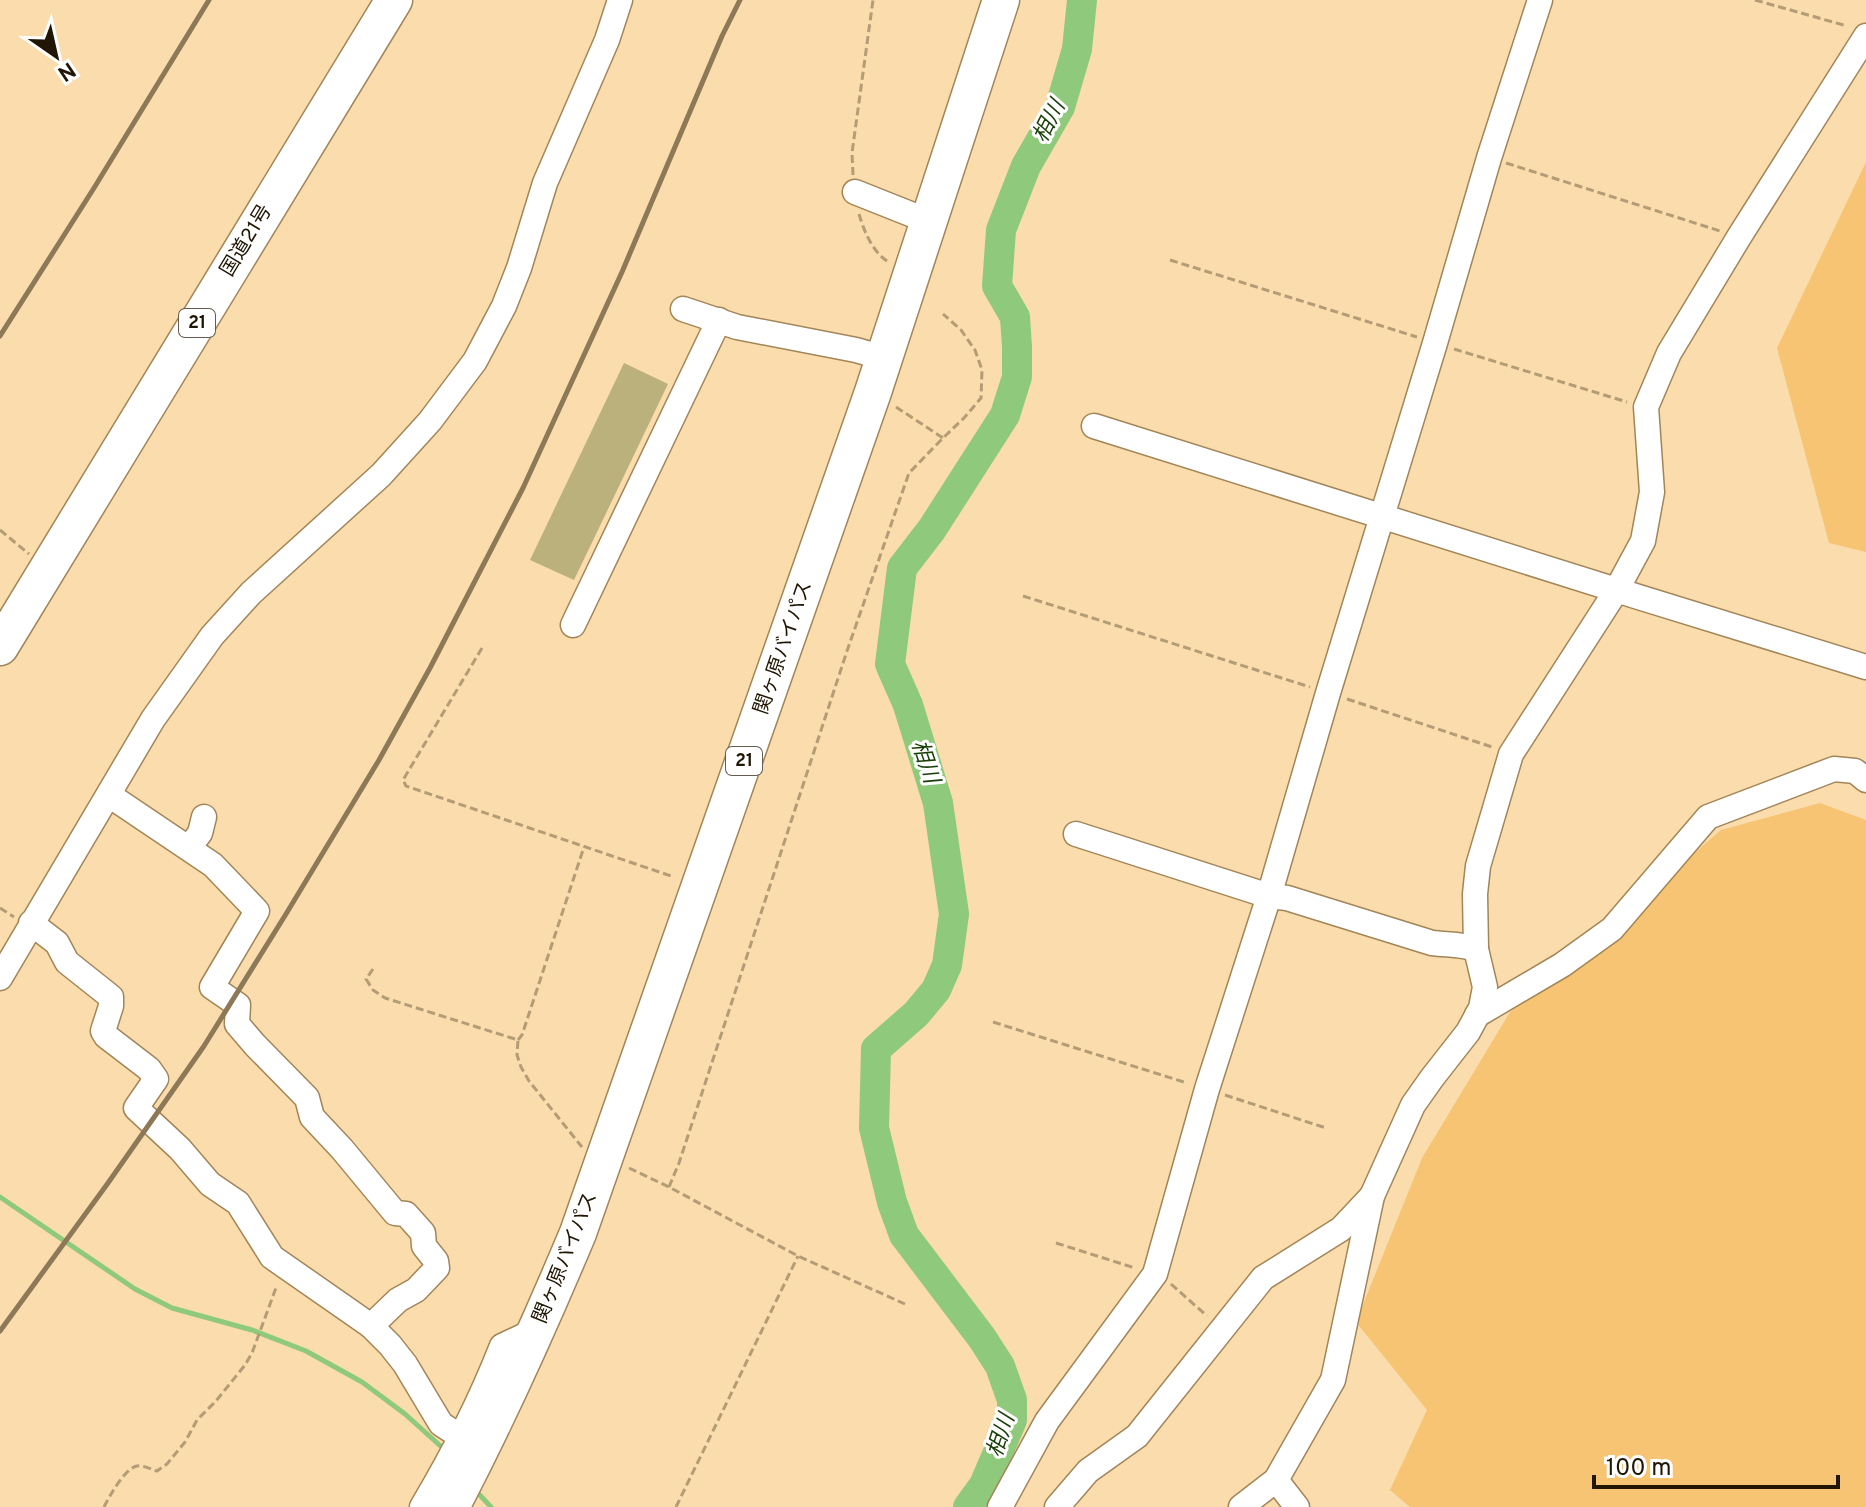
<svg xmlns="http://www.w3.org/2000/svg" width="1866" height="1507" font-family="Overpass,'Noto Sans JP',sans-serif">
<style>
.green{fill:#f6c473}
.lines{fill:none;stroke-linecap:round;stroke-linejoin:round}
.stream{stroke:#8fc97c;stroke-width:5}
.river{stroke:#8fc97c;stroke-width:30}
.building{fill:#bbb17c}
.minor-casing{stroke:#a28558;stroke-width:27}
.highway-casing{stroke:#a28558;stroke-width:39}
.path{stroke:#b49c76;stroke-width:3;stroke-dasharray:8 4;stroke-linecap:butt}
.minor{stroke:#fff;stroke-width:24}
.highway{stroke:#fff;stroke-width:36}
.rail{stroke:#8d7857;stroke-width:5}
.labels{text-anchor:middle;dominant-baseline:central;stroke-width:6;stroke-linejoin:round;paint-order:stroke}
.shield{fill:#fff;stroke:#645c4f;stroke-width:2}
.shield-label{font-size:18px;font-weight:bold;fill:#211604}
.street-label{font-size:20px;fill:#211604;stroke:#fff}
.water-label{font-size:22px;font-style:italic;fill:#193f09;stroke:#fff}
</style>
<rect width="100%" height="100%" fill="#fbdcac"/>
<g class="green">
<path d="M1866,162v390l-37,-9 -52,-195z"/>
<path d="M1820,803l46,17v687h-456l-20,-17 37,-80 -71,-88 66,-164 88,-146 211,-182z"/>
</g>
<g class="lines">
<g class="stream">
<path d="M0,1197l135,92 37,19 80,22 54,21 56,31 43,32 41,37"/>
<path d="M476,1491l15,16"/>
</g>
<path class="river" d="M968,1507l16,-22 28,-65v-20l-12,-34 -18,-28 -78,-103 -12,-33 -18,-74 2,-79 40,-35 20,-24 11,-25 7,-51 -16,-111 -30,-98 -18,-41 12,-96 30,-39 73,-114 12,-38v-30l-2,-30 -18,-31 4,-56 25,-64 34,-59 17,-58 5,-49"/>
</g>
<path class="building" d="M624,363l44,21 -94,196 -44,-20z"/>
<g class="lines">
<g class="minor-casing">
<g id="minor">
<path d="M855,192l73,29"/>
<path d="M683,309l54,18 119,23 28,8"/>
<path d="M1094,426c258,80 514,163 772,241"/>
<path d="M573,625l146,-305"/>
<path d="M109,795l104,70 44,46 -45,76 26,18 -1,19 18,21 52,53 5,19 30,32 53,64 11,1 17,19 1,13 12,15 1,7 -21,22 -18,10 -27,26 19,19 15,19 36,60 20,13"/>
<path d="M1076,834l193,62 18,2 145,45c16,2 29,1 44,6"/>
<path d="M189,848l11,-15 4,-16"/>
<path d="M31,923l26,20 10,19 44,35v9l-8,25 3,5 43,33 7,10 -20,29 44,41 30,35 28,19 34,54 99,69"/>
<path d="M0,978l153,-259 59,-83 39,-43 130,-118 49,-54 45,-60 29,-55 15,-38 26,-85 62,-143 13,-40"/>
<path d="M1477,1015l85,-50 50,-36 96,-112 126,-48 21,2 11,9"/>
<path d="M1276,1480l21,27"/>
<path d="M422,1507c31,-52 58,-105 80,-161l36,-17"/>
<path d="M1000,1507l47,-86 108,-147 52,-185 62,-193 59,-203 107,-350 54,-185 51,-158"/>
<path d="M1057,1507l31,-36 49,-35 126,-158 78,-49 31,-33"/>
<path d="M1241,1507l35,-27 57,-100 39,-184 41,-91 19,-27 36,-46 13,-24 4,-21 -9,-38 -1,-55 3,-28 33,-112 105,-163 27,-50 9,-49 -6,-85 23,-54 70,-116 127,-201"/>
</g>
</g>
<g class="highway-casing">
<g id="highway">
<path d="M0,647l394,-647"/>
<path d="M451,1507c47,-90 88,-181 127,-274l295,-841 128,-392"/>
</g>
</g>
<g class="path">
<path d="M1755,0l92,26"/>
<path d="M1506,163l214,68"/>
<path d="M853,175l-1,-22 21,-153"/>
<path d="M859,214c5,17 13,37 28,47"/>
<path d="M1170,260l247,77"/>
<path d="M1454,349l173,53"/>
<path d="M896,407l47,31"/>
<path d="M0,530l29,24"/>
<path d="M1023,596l287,91"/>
<path d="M482,648l-79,132 3,6 268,91"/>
<path d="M1347,699l145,48"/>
<path d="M0,908l14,9"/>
<path d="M373,969l-7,10 7,11 12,8 133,42 -1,15 4,12 8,14 53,66"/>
<path d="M993,1022l194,61"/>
<path d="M518,1040l4,-5 62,-188"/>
<path d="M1225,1095l101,33"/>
<path d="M629,1168l40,19 129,69 107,48"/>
<path d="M669,1187l10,-24 168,-512 62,-178 34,-35 21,-20 17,-20 1,-28 -7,-20 -14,-20 -18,-16"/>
<path d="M1056,1243l79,25"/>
<path d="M1171,1284l36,32"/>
<path d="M104,1507c5,-10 21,-39 33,-41 6,-1 14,3 20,5l10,-7 18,-22 12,-22 19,-19 29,-36 7,-12 25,-68"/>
<path d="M676,1507l122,-251"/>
</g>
<use href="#minor" class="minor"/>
<use href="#highway" class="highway"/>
<g class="rail">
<path d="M0,336l94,-148 115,-188"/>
<path d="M0,1331l108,-148 96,-137 82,-132 93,-154 51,-92 93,-180 99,-216 100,-236 18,-36"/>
</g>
</g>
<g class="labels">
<g class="shield">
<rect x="179" y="309" width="36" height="28" rx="6"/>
<rect x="726" y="747" width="36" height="28" rx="6"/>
</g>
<g class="shield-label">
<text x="197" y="323">21</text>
<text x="744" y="761">21</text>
</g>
<g class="street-label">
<text transform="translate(247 241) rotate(-59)">国道21号</text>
<text transform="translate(784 648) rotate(-71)">関ヶ原バイパス</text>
<text transform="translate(566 1258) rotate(-68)">関ヶ原バイパス</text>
</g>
<g class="water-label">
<text transform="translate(1050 122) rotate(-63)">相川</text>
<text transform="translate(924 762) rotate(71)">相川</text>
<text transform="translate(1002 1436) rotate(-72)">相川</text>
</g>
</g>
<g transform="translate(56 56) rotate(146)" stroke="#ffffff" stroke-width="6" paint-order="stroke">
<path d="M0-6L14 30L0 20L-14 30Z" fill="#211604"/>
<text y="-12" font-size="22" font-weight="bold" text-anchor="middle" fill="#211604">N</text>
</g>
<path d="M1594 1475v12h244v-12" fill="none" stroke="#211604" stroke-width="4"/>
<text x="1606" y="1475" font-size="24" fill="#211604" stroke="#ffffff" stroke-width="6" paint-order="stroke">100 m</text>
</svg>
